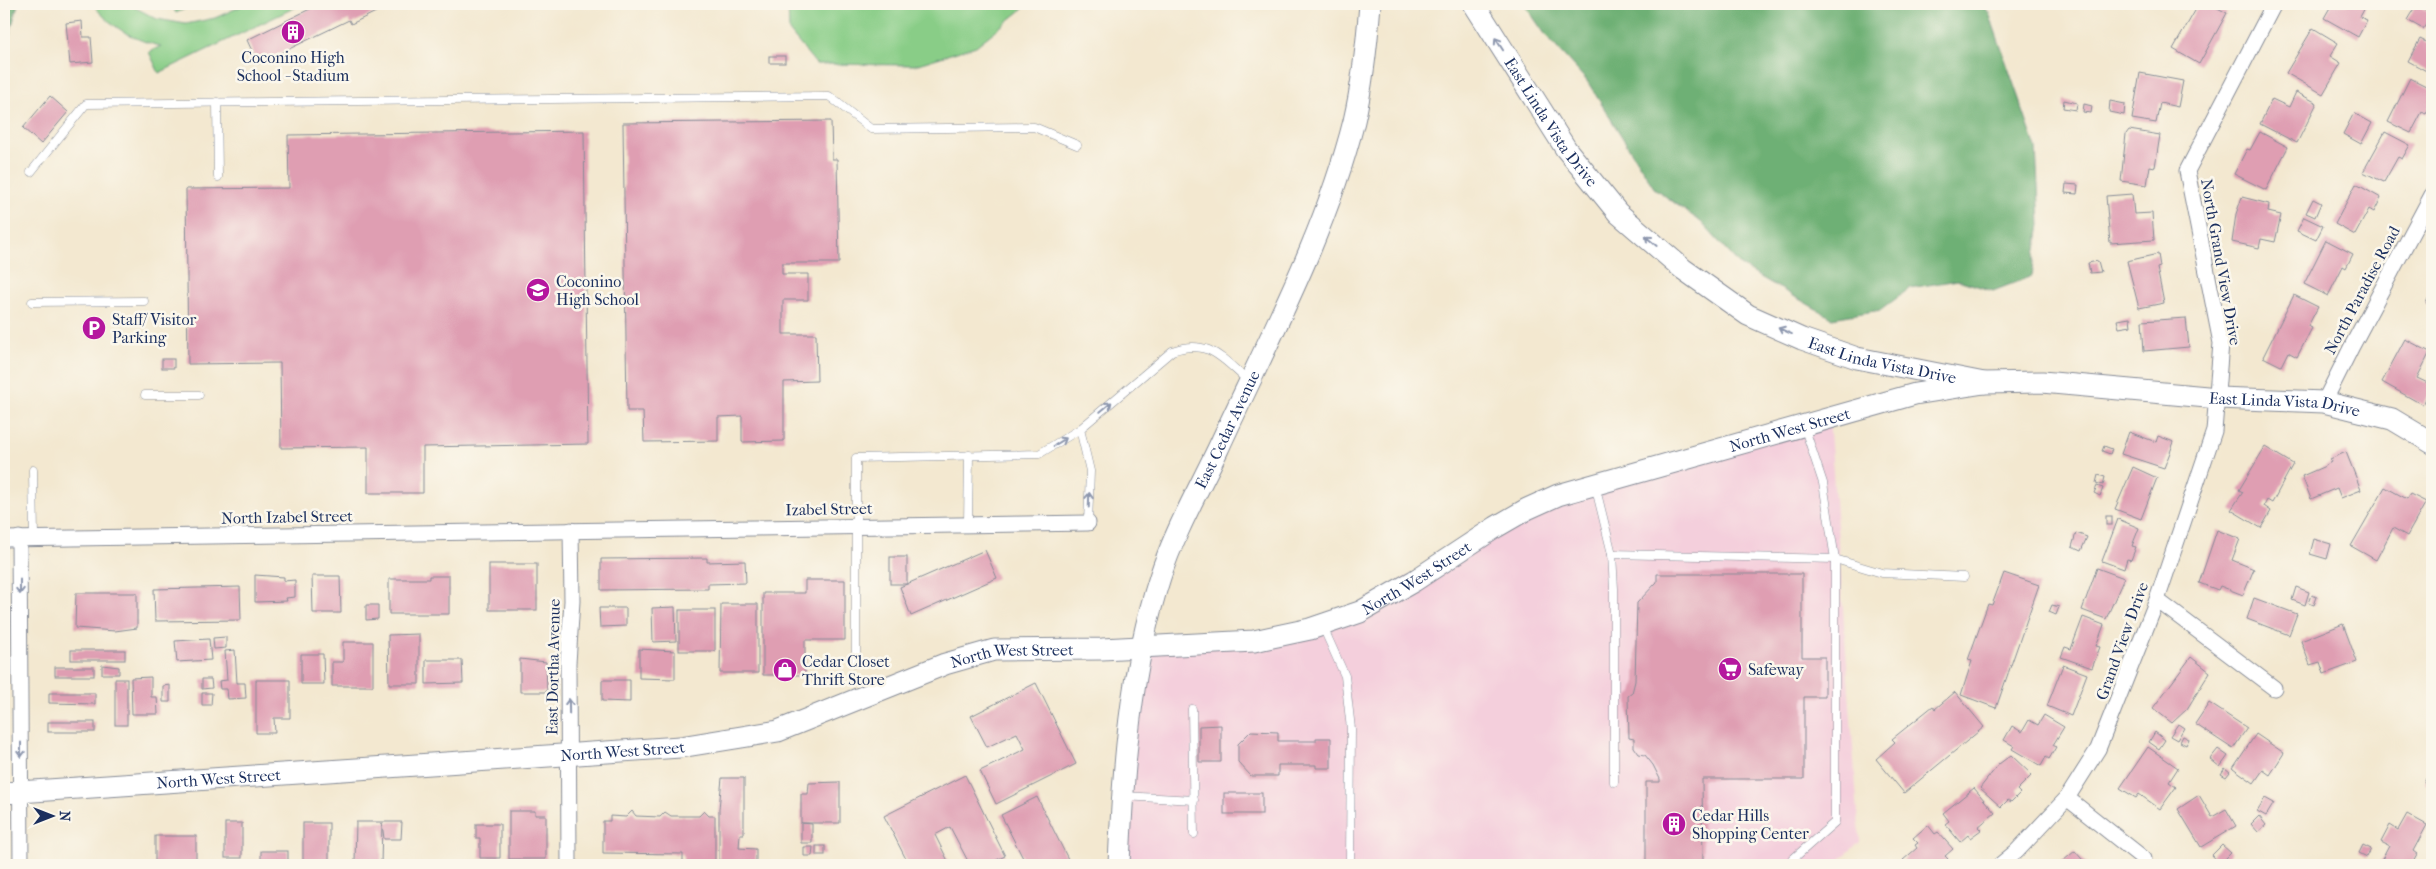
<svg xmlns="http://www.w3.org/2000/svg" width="2436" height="869" font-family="'IM FELL French Canon',serif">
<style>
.built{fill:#f4cfdc}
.green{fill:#89cd87;stroke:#527e72}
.forest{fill:#6eb074;stroke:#447069}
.building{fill:#df9eb2}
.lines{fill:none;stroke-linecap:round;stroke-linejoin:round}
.lane-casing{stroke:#878c97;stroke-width:9}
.street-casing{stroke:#878c97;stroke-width:17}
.secondary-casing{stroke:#878c97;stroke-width:23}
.lane{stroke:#fff;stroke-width:8}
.street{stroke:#fff;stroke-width:15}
.secondary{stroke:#fff;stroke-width:21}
.oneway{stroke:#8d97ae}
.labels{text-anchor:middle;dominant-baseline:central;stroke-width:5;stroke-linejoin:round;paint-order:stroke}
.poi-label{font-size:16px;fill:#1b2f5e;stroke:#fbf7ec;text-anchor:start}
.street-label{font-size:16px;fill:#1b2f5e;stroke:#fbf7ec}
</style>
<rect width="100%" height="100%" fill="#fbf7ec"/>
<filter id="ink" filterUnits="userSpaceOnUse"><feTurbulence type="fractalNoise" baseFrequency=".02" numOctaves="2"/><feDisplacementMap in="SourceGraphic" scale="10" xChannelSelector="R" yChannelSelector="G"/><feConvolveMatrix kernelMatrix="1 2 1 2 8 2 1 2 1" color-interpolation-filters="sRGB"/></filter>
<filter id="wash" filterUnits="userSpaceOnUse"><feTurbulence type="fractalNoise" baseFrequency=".0096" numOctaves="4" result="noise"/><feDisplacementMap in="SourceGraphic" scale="20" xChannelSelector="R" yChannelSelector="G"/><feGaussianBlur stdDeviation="1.12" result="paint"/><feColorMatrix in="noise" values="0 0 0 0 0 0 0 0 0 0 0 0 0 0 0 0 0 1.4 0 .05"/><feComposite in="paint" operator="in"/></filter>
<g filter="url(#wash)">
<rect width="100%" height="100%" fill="#f3e8d0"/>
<path class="built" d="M1829,417l31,425 -27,23h-714l24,-219 179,-21 205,-116z"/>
<g class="green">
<path d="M93,4h42l-3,2 25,13 29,5 29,-6 31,-14h56l-143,69 -10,-21 12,-6c-26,-5 -52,-20 -68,-42z"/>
<path d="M171,4h19l1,2 -15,7z"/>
<path d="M788,4h241l-53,42 -61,19 -99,-1 -27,-33z"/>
</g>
<g class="forest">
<path d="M4,4h14l-14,50z"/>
<path d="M1524,4h458l7,9 47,135 4,76 -8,52 -39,15 -35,-11 -48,8 -29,22 -49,8 -91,-52 -40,-44 -47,-34 -67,-107 -40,-44z"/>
</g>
<g id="blocks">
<g class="building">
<path d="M320,4h60l2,5 -31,15 -2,-4 -91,44 -11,-24z"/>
<path d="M2199,4h11l17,9 -28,51 -26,-15z"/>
<path d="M2332,4h35l-7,13 7,3 -9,17 -34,-19z"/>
<path d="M2416,5l16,10 -9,14 -16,-9z"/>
<path d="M82,21l1,16h8l2,25 -23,2 -4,-41z"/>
<path d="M2313,28l25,15 -8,13 11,7 -18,31 -37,-21z"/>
<path d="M2420,39l10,5 2,-3v33l-24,-13z"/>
<rect x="769" y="56" width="16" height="7"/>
<path d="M2140,73l43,8 -5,26 -18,-4 -4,20 -24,-4z"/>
<path d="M2410,78l22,11v13l-6,12 -4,-2 -11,21 -23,-11z"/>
<path d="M2296,92l21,11 -20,40 -37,-19 12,-25 17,8z"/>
<path d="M50,96l18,16 -27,32 -18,-16z"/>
<path d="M2064,100l13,3 -1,7 -13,-2z"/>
<path d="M2110,101l15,3 -1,11 -15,-3z"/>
<path d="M2084,104l8,2 -1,7 -8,-1z"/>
<path d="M2354,113l18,10 -11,21 -18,-10z"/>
<path d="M831,121l1,38h5l2,104h-57v11h26v26h-25v34h33l1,47 -33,1v59l-42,1v-26l-24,1v24l-74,1 -1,-31h-16l-4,-288z"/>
<path d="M2129,130l31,5 -5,32 -5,-1 -3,19 -26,-4 5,-47z"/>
<path d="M584,131l4,313 -165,3v46h-55v-46l-87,1 -1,-85 -92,1 -2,-175 103,-1 -1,-53z"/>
<path d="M2260,132l28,15 -22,43 -32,-16 13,-25 3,1z"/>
<path d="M2385,132l25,13 -8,14 -4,-2 -14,25 -21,-10z"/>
<path d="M2066,184l12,1 -1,9 -12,-1z"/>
<path d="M2356,184l25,14 -7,14 -5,-3 -14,26 -20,-11z"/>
<path d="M2132,194l2,20 18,-1 2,27 -44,3 -4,-47z"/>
<path d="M2242,197l27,7 -1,8 13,3 -6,27 -14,-3 -2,9 -27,-6 4,-28z"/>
<path d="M2313,199l8,4 -6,14 -9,-4z"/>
<path d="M2304,217l19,9 -7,14 -19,-9z"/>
<path d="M2326,240l27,14 -7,14 -3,-2 -15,30 -24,-12z"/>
<path d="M2158,254l2,13 -3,1 7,35 -25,5 -12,-47z"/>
<path d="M2098,261l3,11 -11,1 -2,-10z"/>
<path d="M2432,291v15l-6,-3z"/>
<path d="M2294,295l24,12 -10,19 4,2 -15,29 -9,-5 -7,14 -18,-9z"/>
<path d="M2130,318l1,8 -12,2 -2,-8z"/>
<path d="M2186,318l3,29 -45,4 -2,-30z"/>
<path d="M2405,339l25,13 -13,26 15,7 -9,20 -41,-23z"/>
<rect x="162" y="359" width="12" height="9"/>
<path d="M2129,432l27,10 2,-6 16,6 -10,26 -43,-14z"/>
<path d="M2104,446l8,3 -2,5 -8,-3z"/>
<path d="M2265,447l28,17 -21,39 -5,-3 -3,6 7,5 -10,17 -30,-18 12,-18 -4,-2z"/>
<path d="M2346,452l15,38 -20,8 -4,-10 -26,11 -9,-23 21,-9 8,-5 -1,-3z"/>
<path d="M2133,467l24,11 -16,41 -26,-10z"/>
<path d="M2098,475l7,2 -2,8 -7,-2z"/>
<path d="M2097,486l6,2 -3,8 -6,-3z"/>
<path d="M2385,487l22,12 3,-5 16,8 -19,34 -14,-8 -17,32 -25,-14z"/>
<rect x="2106" y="516" width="6" height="9"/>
<path d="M2118,519l21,9 -7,18 4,1 -5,13 -4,-1 -3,10 -22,-8z"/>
<path d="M2217,530l23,9 -8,21 22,9 -11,26 -23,-9 -2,4 -19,-7z"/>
<path d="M2076,533l11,4 -6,14 -9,-4z"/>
<path d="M2314,539l17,5 -4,15 -17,-5z"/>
<path d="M985,550l12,28 -86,38 -11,-29z"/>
<rect x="890" y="557" width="17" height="27"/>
<path d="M707,558v4l38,-1 1,22 -38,1v5l-107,1v-31z"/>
<rect x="489" y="564" width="48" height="46"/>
<path d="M2097,568l27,10 -18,41 -24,-9z"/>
<path d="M2004,573l35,12 -43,123 -35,-13 11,-34 -4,-1 20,-56 4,1z"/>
<path d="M1657,574h145v83h23v40h-21v82h-102l1,86h-57v-83h14v-3l-7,-14 -8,-10 -6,-1 -5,-7v-8l-5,-1 -1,-42 4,-3 3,-12 2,-78 20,-21z"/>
<path d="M255,575l29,2v4l11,-1v17l-9,1 1,3 -32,1z"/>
<path d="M312,576h28l1,37h-28z"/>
<path d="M429,576h20v38h-60v-35h40z"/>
<path d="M805,580h40v60h-40v35h-42v-82h42z"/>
<path d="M240,587l1,33 -86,1 -1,-32z"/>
<path d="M2296,587l13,5 -4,13 -13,-5z"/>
<path d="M76,593h61v35l-22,3 -40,-3z"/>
<path d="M2312,595l5,2 -3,8 -5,-2z"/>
<path d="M2254,598l43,16 -8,21 -42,-16z"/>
<path d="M721,604h37v69h-38z"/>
<path d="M366,605h12v14l-12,1z"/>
<path d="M2052,605l7,2 -3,8 -7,-3z"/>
<path d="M675,607l1,34 -23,1 -1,-34z"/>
<path d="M599,608h27v18l-26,1z"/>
<rect x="679" y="610" width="36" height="41"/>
<path d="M2083,617l21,8 -8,21 4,1 -8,21 -31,-11 4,-10 6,2z"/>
<path d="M2343,624l14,38 -33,12 -4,-12 -10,3 -9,-24z"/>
<path d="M419,634v50h-30l-1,-49z"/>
<path d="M226,637v11l-12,1 -1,-11z"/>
<path d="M209,639l2,21 -34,2 -2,-21z"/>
<path d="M343,642h30v44h-41v-24h11z"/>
<path d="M639,649l36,2v28l-36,-1z"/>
<rect x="71" y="650" width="54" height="10"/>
<path d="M235,650l2,33h8l1,15 -18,1 -1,-10h-7l-1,-8 8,-1 -2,-29z"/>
<path d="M301,654h22l1,30h-23z"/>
<path d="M2191,657l19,15 -23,37 -15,14 -19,-15z"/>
<path d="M520,659l26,3 1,30h-27z"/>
<path d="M426,660h36l1,23 -37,1z"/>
<path d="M102,665l17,2v7h-17z"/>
<path d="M2063,665l24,9 -16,42 -24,-10z"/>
<rect x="55" y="667" width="39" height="9"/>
<path d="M151,677v20h6l1,17h-26l-1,-36z"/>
<rect x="115" y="679" width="12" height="46"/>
<path d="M202,679h9l1,9 -10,1z"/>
<path d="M256,680h34v38h-16l1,15h-19z"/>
<path d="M602,680h28v22l-28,-1z"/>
<path d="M1036,683l40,81 -80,40 -16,-33 45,-22 -8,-16 -30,14 -16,-31z"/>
<path d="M170,685v17h-7v-16z"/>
<path d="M1955,692l29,35 -80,66 -28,-34 19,-17 -3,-3 41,-33 2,3z"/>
<path d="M49,693h46v11l-46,-1z"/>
<path d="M202,693h10l-1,12h-9z"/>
<path d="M2209,703l38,25 -14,21 -38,-25z"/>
<path d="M2044,715l20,12 -11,18 3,2 -7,12 -3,-2 -5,9 -29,-17 2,-3 -10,-6 8,-14 10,6 7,-12 9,5z"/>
<rect x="48" y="722" width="47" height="10"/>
<path d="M2178,724l6,4 -7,12 -7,-4z"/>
<path d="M1221,725v37h-22v-36z"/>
<path d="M1251,731l27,1v9h38v-3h15v30h-15v-3h-38v11h-27l-13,-14v-18z"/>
<path d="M2155,732l10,8 -6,9 -10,-7z"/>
<path d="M2256,734l28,19 -14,22 -7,-5 -9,13 -21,-15z"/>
<path d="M2183,736l6,3 -3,6 -6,-3z"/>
<path d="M2148,747l30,21 -9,14 7,5 -16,22 -21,-15 -3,4 -16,-10z"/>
<path d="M2218,749l10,7 -8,11 -10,-8z"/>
<path d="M2011,755l21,20 -15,15 3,3 -9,9 -3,-2 -7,7 -21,-19 19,-24z"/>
<path d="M2432,766v21l-8,-4z"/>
<path d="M2225,768l5,4 -4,5 -5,-3z"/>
<path d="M965,775l40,81 -19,9h-16l-20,-38 -15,8 15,30h-41l-25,-49z"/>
<path d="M722,778h22v56h-4l-1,14 17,1v16h-37v-56z"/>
<path d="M840,782v41h-39v-29h7l1,-11z"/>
<path d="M1974,788l21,25 -17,14 3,3 -11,8 -2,-3 -8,7 -15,-18 4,-3 -6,-8z"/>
<rect x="1224" y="793" width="38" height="21"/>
<path d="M2199,795l13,22 14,-8 10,17 -35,21 -23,-38z"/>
<path d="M1037,797l34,68h-52l6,-3 -24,-47z"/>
<path d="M2265,798l9,5 -8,13 -9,-5z"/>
<path d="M509,811h26v4h11v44h-37z"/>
<path d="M632,811l4,5 24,1 5,-5 6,4h28l5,-5 5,5h6v49h-32v-11l-80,-1v-32h7v-5l16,1z"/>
<path d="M2407,814l20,11 -14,26 4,3 -6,11h-32l10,-19 -8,-4 9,-17 8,5z"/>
<path d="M2259,816l7,9 -8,7 -7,-8z"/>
<path d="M356,822h46l-1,17h-17l-2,-16 -1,42h-15v-3h-11z"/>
<rect x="225" y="823" width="17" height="35"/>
<rect x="303" y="823" width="26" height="42"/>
<path d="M801,823l11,1v19h-11z"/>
<path d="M476,824h24v34h-20v-20h-4z"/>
<path d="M1928,825l7,9 3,-2 15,17 -8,7 3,3 -8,6h-32l-5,-5 14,-12 -2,-3 3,-2 -5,-5z"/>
<rect x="155" y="836" width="41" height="29"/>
<path d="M2222,845l9,8 -11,11 -8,-9z"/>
<path d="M2363,845l8,4 -4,8 -8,-4z"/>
<rect x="816" y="846" width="9" height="9"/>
<path d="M804,847h9l-1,9h-8z"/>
<rect x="261" y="851" width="27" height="14"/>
<path d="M2075,851l12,14h-29z"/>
<path d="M1856,859l5,6h-12z"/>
</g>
</g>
</g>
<g filter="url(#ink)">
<use href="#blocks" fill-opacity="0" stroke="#878c97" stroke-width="1"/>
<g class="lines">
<g class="lane-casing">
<g id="lane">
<path d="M217,102l1,75"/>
<path d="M31,172l55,-68 743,-8 42,33 163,-2 43,18"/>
<path d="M32,302l112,-1"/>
<path d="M145,395h54"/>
<path d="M33,470l1,68"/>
<path d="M1595,485l17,69 2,35v193"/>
<path d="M1088,523l2,-52 -10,-42 92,-78c36,-13 50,7 75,29"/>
<path d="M968,524l1,-69"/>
<path d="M1612,554l223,5 47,14 82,4"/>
<path d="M1323,627l22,49 6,53 -1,136"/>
<path d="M856,663v-205l183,-4 41,-25"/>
<path d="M1192,709l2,125"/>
<path d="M1123,796l71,4"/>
<path d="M1786,865l49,-43v-263l-12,-76 -19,-57"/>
</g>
</g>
<g class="street-casing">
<g id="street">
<path d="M2324,402l28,-56 80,-151"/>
<path d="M19,538l2,327"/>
<path d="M4,539l1084,-16"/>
<path d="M2157,600l117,88"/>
<path d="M2067,798l77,61"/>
<path d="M569,865l-1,-202 4,-62 -1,-71"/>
<path d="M2000,865l17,-14 50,-53 31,-49 59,-149 57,-169 7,-88 -34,-172 87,-167"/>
</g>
</g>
<g class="secondary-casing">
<g id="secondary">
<path id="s1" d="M1474,4l92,145 52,64 65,56 65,46 54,24 55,19 127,25 58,-1 176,16 106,4 68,17 40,24"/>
<path id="s2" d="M4,793l676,-46 98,-16 167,-67 49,-14 108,-1 152,-8 56,-12 50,-17 54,-31 82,-54 31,-18 31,-14 357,-101 69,-11"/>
<path id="s3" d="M1119,865c4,-96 11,-195 41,-288 14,-44 38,-86 58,-128 49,-107 107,-213 136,-328 9,-38 13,-78 16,-117"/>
</g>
</g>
<use href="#lane" class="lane"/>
<use href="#street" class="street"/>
<use href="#secondary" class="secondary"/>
</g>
<defs><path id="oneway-shaft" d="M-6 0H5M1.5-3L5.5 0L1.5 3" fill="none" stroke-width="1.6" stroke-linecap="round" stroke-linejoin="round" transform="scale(1.25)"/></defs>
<g class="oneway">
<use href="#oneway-shaft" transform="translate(1499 44) rotate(-123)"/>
<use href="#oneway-shaft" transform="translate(1651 241) rotate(-139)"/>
<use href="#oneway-shaft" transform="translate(1785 331) rotate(-156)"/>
<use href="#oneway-shaft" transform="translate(1106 407) rotate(-40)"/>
<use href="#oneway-shaft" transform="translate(1060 442) rotate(-32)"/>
<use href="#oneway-shaft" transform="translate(1089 500) rotate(-88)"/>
<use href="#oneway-shaft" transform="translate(20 587) rotate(90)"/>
<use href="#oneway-shaft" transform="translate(569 706) rotate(-91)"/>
<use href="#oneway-shaft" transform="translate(21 750) rotate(90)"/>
</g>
</g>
<defs>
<g id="building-disc" transform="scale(1.25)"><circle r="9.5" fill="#b5179e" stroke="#fbf7ec"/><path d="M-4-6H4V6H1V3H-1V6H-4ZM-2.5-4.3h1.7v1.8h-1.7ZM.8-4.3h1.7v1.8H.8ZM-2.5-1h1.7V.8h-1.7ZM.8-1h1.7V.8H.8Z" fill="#fff"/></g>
<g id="school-disc" transform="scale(1.25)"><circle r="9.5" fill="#b5179e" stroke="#fbf7ec"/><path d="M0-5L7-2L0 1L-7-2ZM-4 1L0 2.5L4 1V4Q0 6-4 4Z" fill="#fff"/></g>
<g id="parking-disc" transform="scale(1.25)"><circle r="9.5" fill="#b5179e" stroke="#fbf7ec"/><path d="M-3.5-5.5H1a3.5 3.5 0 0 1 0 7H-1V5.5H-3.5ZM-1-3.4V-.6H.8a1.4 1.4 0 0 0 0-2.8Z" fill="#fff"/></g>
<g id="supermarket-disc" transform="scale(1.25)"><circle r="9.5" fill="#b5179e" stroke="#fbf7ec"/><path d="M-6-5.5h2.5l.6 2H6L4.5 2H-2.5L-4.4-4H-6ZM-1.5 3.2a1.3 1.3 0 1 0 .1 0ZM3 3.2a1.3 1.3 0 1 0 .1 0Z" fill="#fff"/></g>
<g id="shop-disc" transform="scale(1.25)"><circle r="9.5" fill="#b5179e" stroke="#fbf7ec"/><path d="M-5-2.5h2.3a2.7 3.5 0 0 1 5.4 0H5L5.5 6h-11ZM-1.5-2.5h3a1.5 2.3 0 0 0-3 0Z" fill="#fff"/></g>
</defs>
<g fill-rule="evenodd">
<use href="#building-disc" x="293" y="32"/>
<use href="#school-disc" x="538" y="290"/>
<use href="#parking-disc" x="94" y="328"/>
<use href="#supermarket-disc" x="1730" y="669"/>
<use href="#shop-disc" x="785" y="670"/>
<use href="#building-disc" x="1674" y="824"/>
</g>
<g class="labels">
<g class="poi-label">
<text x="293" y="57" text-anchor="middle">Coconino High<tspan x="293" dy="18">School - Stadium</tspan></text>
<text x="556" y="281">Coconino<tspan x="556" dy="18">High School</tspan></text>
<text x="112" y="319">Staff/ Visitor<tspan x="112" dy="18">Parking</tspan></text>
<text x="802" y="661">Cedar Closet<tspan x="802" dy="18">Thrift Store</tspan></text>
<text x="1748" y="669">Safeway</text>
<text x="1692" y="815">Cedar Hills<tspan x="1692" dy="18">Shopping Center</tspan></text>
</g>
<g class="street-label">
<text stroke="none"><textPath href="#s1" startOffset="141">East Linda Vista Drive</textPath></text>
<text transform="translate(2221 262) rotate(80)">North Grand View Drive</text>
<text transform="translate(2362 290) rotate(-62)">North Paradise Road</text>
<text stroke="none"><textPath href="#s1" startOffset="562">East Linda Vista Drive</textPath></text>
<text stroke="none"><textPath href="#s1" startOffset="968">East Linda Vista Drive</textPath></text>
<text stroke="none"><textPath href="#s2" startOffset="1849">North West Street</textPath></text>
<text stroke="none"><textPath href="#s3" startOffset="454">East Cedar Avenue</textPath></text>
<text transform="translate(829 509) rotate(-1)">Izabel Street</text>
<text transform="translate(287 517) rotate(-1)">North Izabel Street</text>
<text stroke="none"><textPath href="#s2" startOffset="1444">North West Street</textPath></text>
<text transform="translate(2122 641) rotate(-70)">Grand View Drive</text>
<text stroke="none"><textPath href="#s2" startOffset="1025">North West Street</textPath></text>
<text transform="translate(553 667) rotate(-89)">East Dortha Avenue</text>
<text stroke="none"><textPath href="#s2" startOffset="620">North West Street</textPath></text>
<text stroke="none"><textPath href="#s2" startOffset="215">North West Street</textPath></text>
</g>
</g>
<rect width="2436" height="869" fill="none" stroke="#fbf7ec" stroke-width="20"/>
<g transform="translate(52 816) rotate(90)" stroke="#fbf7ec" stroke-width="4" paint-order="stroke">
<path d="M0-4L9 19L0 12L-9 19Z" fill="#1b2f5e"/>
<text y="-8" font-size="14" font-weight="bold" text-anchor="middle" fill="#1b2f5e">N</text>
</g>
</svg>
